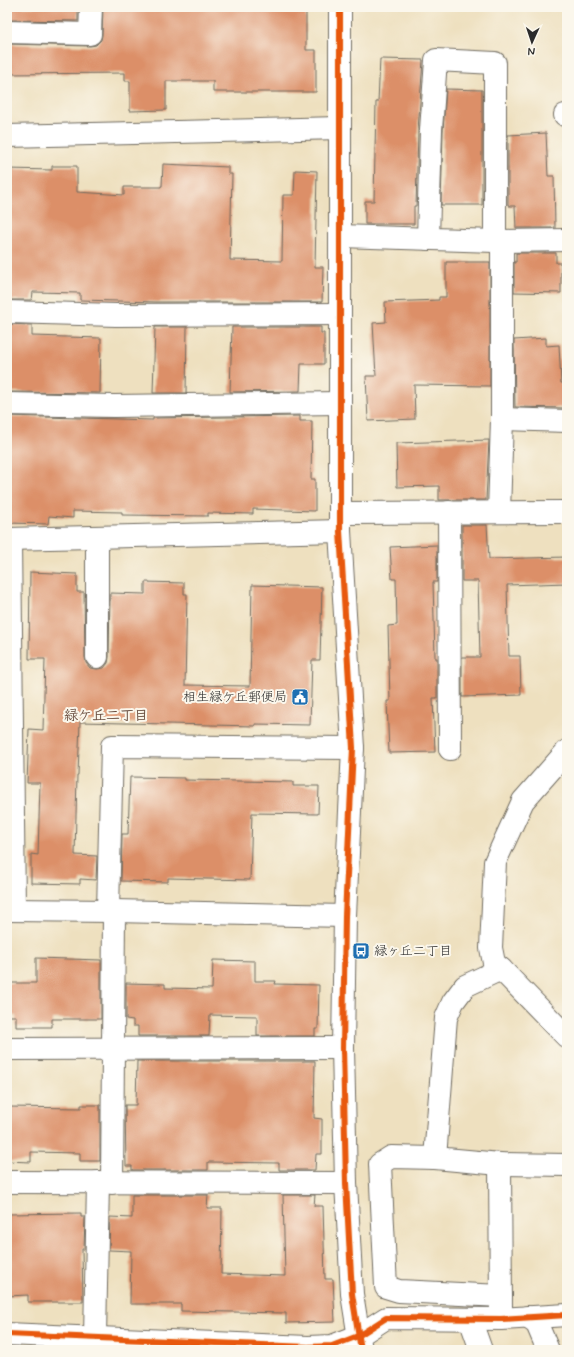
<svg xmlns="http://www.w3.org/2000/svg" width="574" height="1357" font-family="Mynerve,'Klee One',sans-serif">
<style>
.building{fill:#dc8f67}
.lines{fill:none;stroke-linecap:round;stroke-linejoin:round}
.minor-casing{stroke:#6f6a5f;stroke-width:24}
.minor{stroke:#fff;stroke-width:22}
.cycleway-casing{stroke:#fbf7ec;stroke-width:8}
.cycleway{stroke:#e8590c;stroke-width:6}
.labels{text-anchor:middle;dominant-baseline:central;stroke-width:4;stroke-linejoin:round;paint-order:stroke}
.poi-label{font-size:13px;fill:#2b2b2b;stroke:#fbf7ec;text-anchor:end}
.neighbourhood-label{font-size:14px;font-weight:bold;fill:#694e40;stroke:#fbf7ec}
</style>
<rect width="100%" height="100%" fill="#fbf7ec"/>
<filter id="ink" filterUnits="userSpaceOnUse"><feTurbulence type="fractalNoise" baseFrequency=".025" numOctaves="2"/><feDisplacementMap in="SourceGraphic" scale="8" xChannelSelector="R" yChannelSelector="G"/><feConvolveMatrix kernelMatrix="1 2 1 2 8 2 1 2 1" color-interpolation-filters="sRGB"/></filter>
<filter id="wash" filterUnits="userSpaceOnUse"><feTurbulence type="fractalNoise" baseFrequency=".012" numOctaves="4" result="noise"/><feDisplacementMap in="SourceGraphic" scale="16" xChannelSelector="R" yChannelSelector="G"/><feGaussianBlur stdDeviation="0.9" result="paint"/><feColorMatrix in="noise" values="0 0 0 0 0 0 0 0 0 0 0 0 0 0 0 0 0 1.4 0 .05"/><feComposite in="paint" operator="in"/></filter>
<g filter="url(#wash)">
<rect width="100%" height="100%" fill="#eee0bf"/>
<g id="blocks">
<g class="building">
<path d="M7,7h71v14l-71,-1z"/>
<path d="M103,7h203v43h10v42h-103v-11h-47v29l-36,1v-30h-5v-8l-118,1v-30l83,2 6,-1 5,-5 1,-5z"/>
<path d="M380,59l43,1 -5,70 -2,76h-2v18h-49v-23h9l2,-99h2z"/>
<path d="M446,89l36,1v115h-41l2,-74z"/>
<path d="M546,133l2,43h6l1,52h-39l-1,-22h-6v-1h-1v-70z"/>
<path d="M163,164l65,3v7h4l-2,86 52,1 1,-66h11l1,-25 22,1 -2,96h8l-1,35h-166l-76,-2v-7l-47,-1 -1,8h-25v-131l45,1v-4h25v26l47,3v-8h37v-1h1z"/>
<path d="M516,253h40v10h5v30l-47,-1v-30h2z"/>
<path d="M446,262h44v124l-76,-1 1,34 -47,2 -2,-45h10l-3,-53 13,-1 -1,-20 54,-2v-3h7z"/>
<path d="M7,324l25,1v11l69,2 -1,55 -93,-1z"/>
<path d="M155,327h32l-1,66h-33z"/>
<path d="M232,327h89v6h3v31h-23l-1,27 -70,1z"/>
<path d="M546,338v8l13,-1 2,38h4l1,25 -51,-1 -1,-67z"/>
<path d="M7,416l146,4v-2l147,-2v5h12l-1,58h4v32l-62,-2v5l-45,-1v3l-86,-1v-3l-49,-1v7l-24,-2 -1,8 -41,-1z"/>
<path d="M489,440l-3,60h-47v-14l-42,1 -1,-44z"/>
<path d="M462,525h25l2,34 78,-2v26l-60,2 2,71h11l1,39 -59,2v-40h18l-2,-76h-16z"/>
<path d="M437,545v37h-4l2,76h2v40h-4l2,54 -46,1 -2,-52h3l-2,-75 9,-1 -1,-46h-4l-2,-32z"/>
<path d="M30,572l47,2v18h7l1,65 1,6 4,5 7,1 7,-1 4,-5 1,-6 1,-64 35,1v-12l39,1v11h3l-2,91 65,1 2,-101 70,2 -2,73h-8l-2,65 -55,-1v2l-175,-4 -2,53h-1l-2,80 22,1 -1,24 -16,-1v5l-49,-1v-29l7,1 2,-72h-13l2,-54 14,1 2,-71h-16z"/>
<path d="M130,777l55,1v2l108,2v4h26l-1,28 -66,-1 -2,67 -82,-2v4l-47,-1 1,-47h6z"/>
<path d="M36,958l65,2v59h-49v8h-36v-11h-9v-33h29z"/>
<path d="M213,960l42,1v20h21l-1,3 44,1 -1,44h-3v7h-58v-20l-47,-1 -1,21h-71v-10h-5v-6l-7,-1v-36l39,1v4l47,1z"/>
<path d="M137,1061h178l-1,57 8,1v35h-6l-1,16h-36v-7l-71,-1v8h-76v-4h-6l-1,-61h11z"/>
<path d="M81,1105h19v56h-20v-8l-49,-1v10l-24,-1v-54l74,1z"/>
<path d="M132,1195h76l-1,13h15l-1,66 64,2 -2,-81h32l-1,11h9l2,73h8l2,43 -49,1v-10l-105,-2v-7h-51l1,-53 -22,-1 1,-33 22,1z"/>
<path d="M81,1213v4h4l-1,32h-2l1,53h-55v-7l-21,1v-82z"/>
</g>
</g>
</g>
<g filter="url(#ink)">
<use href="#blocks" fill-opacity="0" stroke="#6f6a5f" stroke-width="1"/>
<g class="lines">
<g class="minor-casing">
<g id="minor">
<path d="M340,7v524l13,217 -8,168 -2,132 3,135 6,111 9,56"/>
<path d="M7,32l83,2 1,-27"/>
<path d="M565,115h2"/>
<path d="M7,136l333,-8"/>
<path d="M340,236l155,5 72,-1"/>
<path d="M428,239l3,-109 5,-70 59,3v178"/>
<path d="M7,312l109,3 224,-1"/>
<path d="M7,404l107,2 226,-3"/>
<path d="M502,419l65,2"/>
<path d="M449,512l1,237"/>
<path d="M499,512l3,-93v-178"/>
<path d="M340,513l227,-1"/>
<path d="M97,538v119"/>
<path d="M7,539l333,-8"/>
<path d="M10,539l4,371"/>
<path d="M567,751l-44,50 -28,61 -4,86 3,15 7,6 66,68"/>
<path d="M7,910l107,1 231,5"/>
<path d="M108,911l4,-165 241,2"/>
<path d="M7,1049l336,-1"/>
<path d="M435,1158l11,-140 7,-16 12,-16 36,-17"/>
<path d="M500,1164l1,145"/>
<path d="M7,1182l339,1"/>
<path d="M112,1183l2,-272"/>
<path d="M501,1296l-102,-5 -13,-4 -6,-123 11,-7 44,1 65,6 67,1"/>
<path d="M527,1317l10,7 11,26"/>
<path d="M470,1319l11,31"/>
<path d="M7,1334l301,13 24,-1 26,-10 28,-18 115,1 66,-4"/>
<path d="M95,1337l3,-155"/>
</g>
</g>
<use href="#minor" class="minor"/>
<g class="cycleway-casing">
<g id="cycleway">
<path d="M340,7v524l13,217 -8,168 -2,132 3,135 6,111 9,56"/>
<path d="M7,1334l301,13 24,-1 26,-10 28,-18 115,1 66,-4"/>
</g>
</g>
<use href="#cycleway" class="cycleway"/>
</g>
</g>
<defs>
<g id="civic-square" transform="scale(0.9)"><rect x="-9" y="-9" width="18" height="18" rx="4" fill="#1f6fb2" stroke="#fbf7ec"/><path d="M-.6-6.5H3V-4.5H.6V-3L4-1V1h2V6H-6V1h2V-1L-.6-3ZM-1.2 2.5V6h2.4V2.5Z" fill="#fff"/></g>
<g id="bus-square" transform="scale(0.9)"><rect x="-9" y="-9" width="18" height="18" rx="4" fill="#1f6fb2" stroke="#fbf7ec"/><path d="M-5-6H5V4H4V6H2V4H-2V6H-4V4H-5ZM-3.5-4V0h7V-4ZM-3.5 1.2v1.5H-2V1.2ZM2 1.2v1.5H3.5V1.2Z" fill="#fff"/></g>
</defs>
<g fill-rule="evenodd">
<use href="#civic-square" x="300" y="697"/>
<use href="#bus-square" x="361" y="951"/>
</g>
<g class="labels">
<g class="poi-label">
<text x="287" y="697">相生緑ケ丘郵便局</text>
<text x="374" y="951" text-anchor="start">緑ヶ丘二丁目</text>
</g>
<g class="neighbourhood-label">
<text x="106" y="716">緑ケ丘二丁目</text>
</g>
</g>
<rect width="574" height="1357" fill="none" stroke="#fbf7ec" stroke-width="24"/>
<g transform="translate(532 42) rotate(183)" stroke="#fbf7ec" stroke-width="3" paint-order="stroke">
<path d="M0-3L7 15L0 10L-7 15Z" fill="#2b2b2b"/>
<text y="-6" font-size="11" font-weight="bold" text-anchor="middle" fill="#2b2b2b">N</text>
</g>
</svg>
